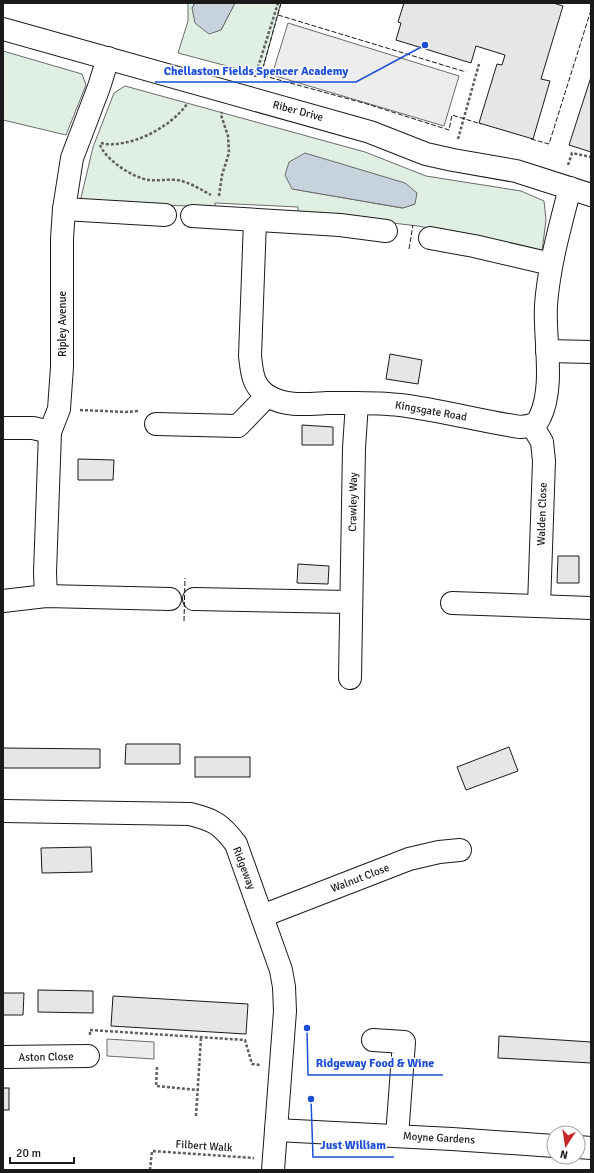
<svg xmlns="http://www.w3.org/2000/svg" width="594" height="1173" font-family="Signika,sans-serif">
<style>
.green{fill:#e0efe3;stroke:#6a6a6a;fill-rule:evenodd}
.parking{fill:#ededed;stroke:#6a6a6a}
.water{fill:#c6d2dc;stroke:#6a6a6a}
.building{fill:#e6e6e6;stroke:#1a1a1a}
.lines{fill:none;stroke-linecap:round;stroke-linejoin:round}
.minor-casing{stroke:#1a1a1a;stroke-width:24}
.path{stroke:#5f5f5f;stroke-width:2.5;stroke-dasharray:3 2;stroke-linecap:butt}
.minor{stroke:#fff;stroke-width:22}
.fence{stroke:#1a1a1a;stroke-width:1;stroke-dasharray:5 2;stroke-linecap:butt}
.labels{text-anchor:middle;dominant-baseline:central;stroke-width:3;stroke-linejoin:round;paint-order:stroke}
.street-label{font-size:11px;fill:#1a1a1a;stroke:#fff}
.leader{fill:none;stroke:#1d4ed8;stroke-width:1.5}
.callout-dot{fill:#1d4ed8;stroke:#fff;stroke-width:1.5}
.callout-label{font-size:12px;text-anchor:middle;font-weight:bold;fill:#1d4ed8;stroke:#fff;stroke-width:3;stroke-linejoin:round;paint-order:stroke}
</style>
<rect width="100%" height="100%" fill="#fff"/>
<g class="green">
<path d="M188,3h7l-3,5 29,22 14,-27h46l-20,72 -83,-22 10,-32z"/>
<path d="M3,51l79,23 4,11 -20,50 -63,-15z"/>
<path d="M125,86l240,66 61,24 95,15 23,10 2,19 -4,31 -124,-25 -120,-14v-5l-83,-4v4l-135,-5 13,-55 21,-54zM293,189l122,15 -13,4z"/>
</g>
<g class="parking">
<path d="M288,23l171,53 -15,50 -172,-51z"/>
<path d="M107,1039l47,3v17l-47,-3z"/>
</g>
<g class="water">
<path d="M195,3h40l-14,27 -12,4 -14,-11 -3,-15z"/>
<path d="M305,153l100,30 12,10 -2,11 -12,4 -111,-19 -7,-14 4,-13z"/>
</g>
<g class="building">
<path d="M404,3h149l10,3 -22,73 9,2 -17,58 -54,-16 18,-59 5,1 3,-10 -29,-9 -5,17 -75,-23 5,-17 -3,-1z"/>
<path d="M591,77v75l-22,-7z"/>
<path d="M390,354l32,6 -4,24 -32,-5z"/>
<path d="M302,425l31,2v18h-31z"/>
<path d="M78,459l36,1 -1,20h-35z"/>
<path d="M558,556h21v27h-22z"/>
<path d="M298,564l31,2 -1,18 -31,-1z"/>
<path d="M126,744h54v20h-55z"/>
<path d="M509,747l9,24 -52,19 -9,-23z"/>
<path d="M3,748l97,1v19h-97z"/>
<rect x="195" y="757" width="55" height="20"/>
<path d="M91,847l1,25 -50,1 -1,-25z"/>
<path d="M38,990l55,1v22l-55,-1z"/>
<path d="M3,993h21l-1,22h-20z"/>
<path d="M113,996l135,8 -2,30 -135,-8z"/>
<path d="M499,1036l92,6v21l-93,-5z"/>
<rect x="3" y="1088" width="6" height="22"/>
</g>
<g class="lines">
<g class="minor-casing">
<g id="minor">
<path d="M3,29l367,103 56,22 27,6 63,11 75,24"/>
<path d="M64,209l101,6"/>
<path d="M192,216l148,9 46,6"/>
<path d="M255,221l-5,135c2,16 2,30 18,40 18,11 39,8 59,7 24,0 49,-1 73,2 40,5 80,16 120,22 8,-1 16,-1 20,-10 15,-31 4,-78 6,-112 3,-40 14,-78 24,-117"/>
<path d="M430,238l44,8 77,18"/>
<path d="M547,351l44,1"/>
<path d="M156,424l82,2 29,-30"/>
<path d="M532,425l10,17 2,19 -5,145"/>
<path d="M3,428h30l17,4"/>
<path d="M46,596l-1,-23 5,-141 9,-23 3,-42v-128l2,-30 8,-51 27,-71 9,-29"/>
<path d="M194,599l156,3"/>
<path d="M3,601l43,-5 124,3"/>
<path d="M452,603l139,5"/>
<path d="M350,678l4,-230 3,-45"/>
<path d="M3,811l187,3c24,6 31,10 46,30l45,126 3,17 1,24 -12,159"/>
<path d="M262,916l147,-57 30,-7 21,-2"/>
<path d="M373,1040l31,2 -7,94"/>
<path d="M3,1057l85,-1"/>
<path d="M276,1130l176,9 102,7"/>
<path d="M578,1147l13,1"/>
</g>
</g>
<g class="path">
<path d="M255,77l23,-74"/>
<path d="M458,139l21,-75"/>
<path d="M101,143c4,1 9,2 13,1 26,-1 58,-19 73,-40"/>
<path d="M100,145c6,15 33,33 49,35 9,1 18,-1 28,0 12,2 23,9 34,15"/>
<path d="M568,165l4,-12 19,4"/>
<path d="M219,196l3,-21 7,-22 -1,-17 -7,-21 1,-3"/>
<path d="M80,410l46,2 12,-1"/>
<path d="M90,1035v-5l155,10 7,24 8,1"/>
<path d="M157,1067l-1,19 42,4"/>
<path d="M196,1116l5,-78"/>
<path d="M150,1170l2,-19 102,7"/>
</g>
<use href="#minor" class="minor"/>
<g class="fence">
<path d="M281,3l-20,72 106,29 82,26 3,-15 29,9"/>
<path d="M278,15l188,57"/>
<path d="M531,139l18,5 42,-134"/>
<path d="M409,249l4,-24"/>
<path d="M184,621l1,-43"/>
</g>
</g>
<g class="labels">
<g class="street-label">
<text transform="translate(298 111) rotate(15)">Riber Drive</text>
<text transform="translate(62 324) rotate(-90)">Ripley Avenue</text>
<text transform="translate(431 411) rotate(10)">Kingsgate Road</text>
<text transform="translate(353 502) rotate(-89)">Crawley Way</text>
<text transform="translate(542 514) rotate(-88)">Walden Close</text>
<text transform="translate(244 868) rotate(69)">Ridgeway</text>
<text transform="translate(360 878) rotate(-21)">Walnut Close</text>
<text transform="translate(46 1057) rotate(-1)">Aston Close</text>
<text transform="translate(439 1138) rotate(3)">Moyne Gardens</text>
<text transform="translate(204 1146) rotate(4)">Filbert Walk</text>
</g>
</g>
<path class="leader" d="M425 45L356 82H155M307 1028L308 1075H443M311 1099L313 1157H394"/>
<g class="callout-dot">
<circle cx="425" cy="45" r="4"/>
<circle cx="307" cy="1028" r="4"/>
<circle cx="311" cy="1099" r="4"/>
</g>
<g class="callout-label">
<text x="256" y="75">Chellaston Fields Spencer Academy</text>
<text x="375" y="1067">Ridgeway Food &amp; Wine</text>
<text x="353" y="1149">Just William</text>
</g>
<rect width="594" height="1173" fill="none" stroke="#1a1a1a" stroke-width="8"/>
<g transform="translate(566 1145) rotate(192)"><circle r="19" fill="#ffffff" stroke="#a3a3a3"/>
<path d="M0-3L7 15L0 10L-7 15Z" fill="#c62828"/>
<text y="-6" font-size="11" font-weight="bold" text-anchor="middle" fill="#1a1a1a">N</text>
</g>
<path d="M10 1157v6h64v-6" fill="none" stroke="#1a1a1a" stroke-width="2"/>
<text x="16" y="1157" font-size="12" fill="#1a1a1a" stroke="#ffffff" stroke-width="3" paint-order="stroke">20 m</text>
</svg>
